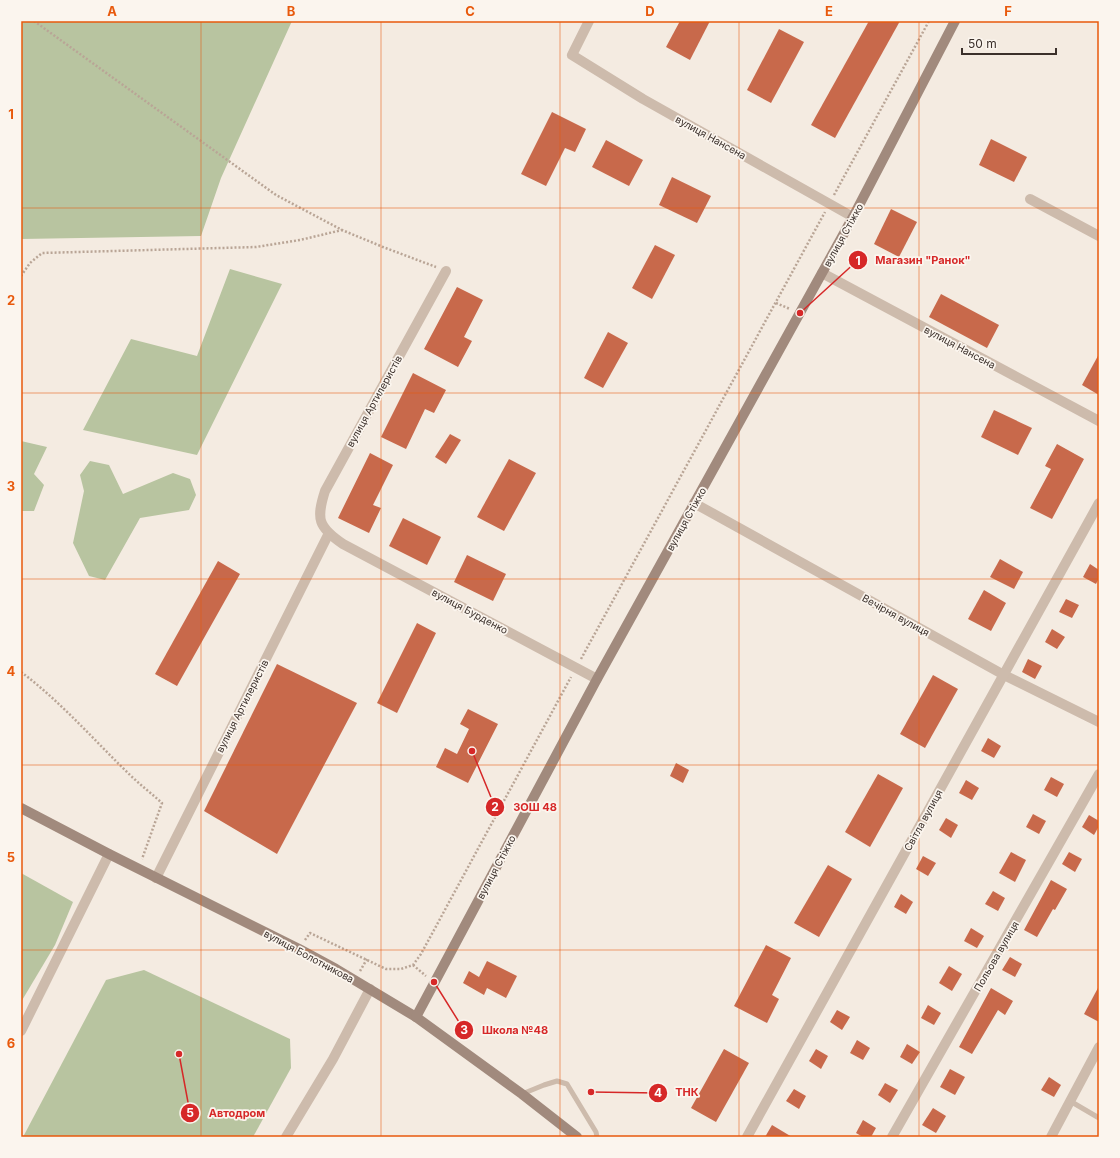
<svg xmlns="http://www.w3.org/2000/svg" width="1120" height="1158" font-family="Inter,sans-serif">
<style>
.green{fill:#b8c4a0}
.building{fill:#c8694b}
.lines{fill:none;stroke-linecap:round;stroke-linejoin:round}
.path{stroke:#b9a596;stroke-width:2.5;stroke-dasharray:2 2;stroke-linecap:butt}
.lane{stroke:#cdbbac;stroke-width:5}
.street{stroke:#cdbbac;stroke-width:10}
.secondary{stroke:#a18a7d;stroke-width:10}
.grid{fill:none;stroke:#e8590c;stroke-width:1;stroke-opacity:0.55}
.labels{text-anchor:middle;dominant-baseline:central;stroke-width:3.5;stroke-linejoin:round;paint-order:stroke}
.street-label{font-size:10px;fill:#3b302b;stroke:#fbf5ee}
.leader{fill:none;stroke:#d62828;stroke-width:1.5}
.callout-dot{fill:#d62828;stroke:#fbf5ee;stroke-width:1.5}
.mark-label{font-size:12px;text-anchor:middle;font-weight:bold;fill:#fff}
.callout-label{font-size:11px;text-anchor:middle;font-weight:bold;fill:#d62828;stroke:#fbf5ee;stroke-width:3.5;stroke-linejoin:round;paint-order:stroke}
.neatline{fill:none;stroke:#e8590c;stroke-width:1.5}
.grid-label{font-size:13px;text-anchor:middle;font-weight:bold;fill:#e8590c}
</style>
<rect width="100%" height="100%" fill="#f4ebe1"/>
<g class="green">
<path d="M21,21h271l-71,157 -20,58 -180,3z"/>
<path d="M230,269l52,15 -85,171 -114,-25 48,-91 66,17z"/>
<path d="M21,441l26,6 -13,27 10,11 -10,26h-13z"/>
<path d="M90,461l19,4 14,29 50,-21 17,6 6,16 -7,15 -49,8 -35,62 -16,-4 -16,-33 11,-52 -4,-16z"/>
<path d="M21,873l52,29 -18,43 -34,57z"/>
<path d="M144,970l146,69 1,29 -38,69h-230l83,-157z"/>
</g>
<g class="building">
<path d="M680,21h30l-20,39 -24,-13z"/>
<path d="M869,21h31l-65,117 -24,-13z"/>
<path d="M779,29l25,13 -33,61 -24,-13z"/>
<path d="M552,112l34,17 -11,23 -10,-4 -19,38 -25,-12z"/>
<path d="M991,139l36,18 -13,25 -35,-17z"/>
<path d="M606,140l37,20 -14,26 -37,-19z"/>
<path d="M672,177l39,19 -14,27 -38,-18z"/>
<path d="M891,209l26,13 -18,35 -25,-13z"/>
<path d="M655,245l20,10 -23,44 -20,-11z"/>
<path d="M457,287l26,13 -19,37 8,4 -14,26 -34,-18z"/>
<path d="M941,294l58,31 -12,23 -58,-31z"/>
<path d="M608,332l20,11 -25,45 -19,-10z"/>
<path d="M1099,354v41l-17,-10z"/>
<path d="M413,373l33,17 -12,23 -9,-4 -19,40 -25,-12z"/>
<path d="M994,410l38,18 -14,27 -37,-18z"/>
<path d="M450,434l11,6 -15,24 -11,-7z"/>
<path d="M1057,444l27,15 -32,60 -22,-11 21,-39 -6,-3z"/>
<path d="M370,453l23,12 -20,40 8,3 -12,25 -31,-15z"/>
<path d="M509,459l27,14 -32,58 -27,-14z"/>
<path d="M403,518l38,19 -14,28 -38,-19z"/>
<path d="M467,555l39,19 -13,27 -39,-19z"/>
<path d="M1000,559l23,13 -9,17 -24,-12z"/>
<path d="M218,561l22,13 -63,112 -22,-12z"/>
<path d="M1090,564l9,6v8l-3,6 -13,-7z"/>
<path d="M984,590l22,13 -15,28 -23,-12z"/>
<path d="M1066,599l13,6 -7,13 -13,-6z"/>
<path d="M417,623l19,10 -39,80 -20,-10z"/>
<path d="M1052,629l13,8 -8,12 -12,-7z"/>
<path d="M1028,659l14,7 -7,13 -13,-7z"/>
<path d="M277,664l80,39 -80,151 -73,-43z"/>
<path d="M933,675l25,14 -33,59 -25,-14z"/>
<path d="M468,709l30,15 -30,59 -32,-16 9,-19 12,6 12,-25 -9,-5z"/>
<path d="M988,738l13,8 -7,12 -13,-7z"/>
<path d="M676,763l13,7 -6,13 -13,-7z"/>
<path d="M878,774l25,14 -33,59 -25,-15z"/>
<path d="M1051,777l13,7 -7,13 -13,-7z"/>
<path d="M966,780l13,8 -7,12 -13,-7z"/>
<path d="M1033,814l13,7 -7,13 -13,-7z"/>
<path d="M1089,815l10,6v5l-5,9 -12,-8z"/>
<path d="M946,818l12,7 -7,13 -12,-8z"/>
<path d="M1011,852l15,8 -11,22 -16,-9z"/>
<path d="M1069,852l13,7 -7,13 -13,-8z"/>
<path d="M923,856l13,7 -8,13 -12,-7z"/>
<path d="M828,865l24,14 -33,58 -25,-14z"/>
<path d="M1051,880l16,9 -12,21 -2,-1 -16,28 -13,-7z"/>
<path d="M993,891l12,7 -7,13 -13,-7z"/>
<path d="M901,894l12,8 -7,12 -12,-7z"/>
<path d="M971,928l13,8 -7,12 -13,-7z"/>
<path d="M766,945l25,13 -19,37 7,4 -12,24 -33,-17z"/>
<path d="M1010,957l12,7 -7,13 -13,-7z"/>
<path d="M487,961l30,15 -11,22 -19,-10 -3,7 -21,-12 6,-12 10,6z"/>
<path d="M949,966l13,8 -10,17 -13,-8z"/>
<path d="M1099,986v36l-15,-8z"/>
<path d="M991,988l22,13 -8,14 -7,-5 -26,44 -13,-7z"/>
<path d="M928,1005l13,8 -7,12 -13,-7z"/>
<path d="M837,1010l13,7 -8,13 -12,-8z"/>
<path d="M857,1040l13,8 -7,12 -13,-7z"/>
<path d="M907,1044l13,8 -8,12 -12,-7z"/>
<path d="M724,1049l25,14 -33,59 -25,-14z"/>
<path d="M816,1049l12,7 -7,13 -12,-8z"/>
<path d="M950,1069l15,8 -10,18 -15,-8z"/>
<path d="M1049,1077l12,8 -7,12 -13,-7z"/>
<path d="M885,1083l13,7 -8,13 -12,-8z"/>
<path d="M794,1089l12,7 -7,13 -13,-8z"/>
<path d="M933,1108l13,8 -10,17 -14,-8z"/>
<path d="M863,1120l13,8 -5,9h-8l-7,-4z"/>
<path d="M772,1125l20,12h-27z"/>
</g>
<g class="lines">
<g class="path">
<path d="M34,21l242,174 66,35 41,17 53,20"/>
<path d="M834,195l95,-174"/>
<path d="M21,276l9,-13 12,-10 214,-6 44,-7 42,-10"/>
<path d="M776,303l14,6"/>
<path d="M581,659l244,-447"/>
<path d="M21,672c39,29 72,67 107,101 11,11 23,20 34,30l-20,56"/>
<path d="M305,940l5,-7 76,36h15l12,-4 8,-11 150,-277"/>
<path d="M413,965l13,11"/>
<path d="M360,971l7,-12"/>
</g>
<g class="lane">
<path d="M522,1094l22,-9 13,-4 10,3 29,48 1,5"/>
<path d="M1070,1101l29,17"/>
</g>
<g class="street">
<path d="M589,21l-17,34 71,44 210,118"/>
<path d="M1030,199l69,37"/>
<path d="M446,271l-121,220c-9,28 -7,36 18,53l254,135"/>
<path d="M822,273l277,148"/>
<path d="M694,503l310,172 95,47"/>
<path d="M156,878l172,-343"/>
<path d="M21,1031l88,-177"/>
<path d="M286,1137l47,-78 37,-70"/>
<path d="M747,1137l352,-634"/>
<path d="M892,1137l207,-363"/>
<path d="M1051,1137l48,-90"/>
</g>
<g class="secondary">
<path d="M21,808l88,46 190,95 37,20 80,48 106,77 55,43"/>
<path d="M416,1017l181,-338 256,-462 102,-196"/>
</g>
</g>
<path class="grid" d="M201,21v1116M381,21v1116M560,21v1116M739,21v1116M919,21v1116M21,208h1078M21,393h1078M21,579h1078M21,765h1078M21,950h1078"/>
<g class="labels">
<g class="street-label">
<text transform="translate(711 137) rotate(29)">вулиця Нансена</text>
<text transform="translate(843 235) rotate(-61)">вулиця Стіжко</text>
<text transform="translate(960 347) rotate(28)">вулиця Нансена</text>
<text transform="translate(374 401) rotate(-61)">вулиця Артилеристів</text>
<text transform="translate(686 519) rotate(-61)">вулиця Стіжко</text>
<text transform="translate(470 611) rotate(28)">вулиця Бурденко</text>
<text transform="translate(896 615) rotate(29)">Вечірня вулиця</text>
<text transform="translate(242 706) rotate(-63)">вулиця Артилеристів</text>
<text transform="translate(923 820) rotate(-61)">Світла вулиця</text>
<text transform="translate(496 867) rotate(-62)">вулиця Стіжко</text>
<text transform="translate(309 956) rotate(28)">вулиця Болотникова</text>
<text transform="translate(996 956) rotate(-60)">Польова вулиця</text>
</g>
</g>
<path class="leader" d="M800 313L858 260M472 751L495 807M434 982L464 1030M591 1092L658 1093M179 1054L190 1113"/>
<g class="callout-dot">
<circle cx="800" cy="313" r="4"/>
<circle cx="472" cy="751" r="4"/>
<circle cx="434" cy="982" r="4"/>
<circle cx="591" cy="1092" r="4"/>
<circle cx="179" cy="1054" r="4"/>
<circle cx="858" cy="260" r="10"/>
<circle cx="495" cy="807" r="10"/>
<circle cx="464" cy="1030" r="10"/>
<circle cx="658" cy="1093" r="10"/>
<circle cx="190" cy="1113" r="10"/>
</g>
<g class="mark-label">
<text x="858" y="265">1</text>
<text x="495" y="811">2</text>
<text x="464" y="1034">3</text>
<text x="658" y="1097">4</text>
<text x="190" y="1117">5</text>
</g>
<g class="callout-label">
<text x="923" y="264">Магазин "Ранок"</text>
<text x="535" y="811">ЗОШ 48</text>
<text x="515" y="1034">Школа №48</text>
<text x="687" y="1096">ТНК</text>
<text x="237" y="1117">Автодром</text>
</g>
<rect width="1120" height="1158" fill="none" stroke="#fbf5ee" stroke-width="44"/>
<path d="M962 48v6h94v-6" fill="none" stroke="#3b302b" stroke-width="2"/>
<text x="968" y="48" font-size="12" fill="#3b302b" stroke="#fbf5ee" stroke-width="3" paint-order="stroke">50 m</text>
<rect x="22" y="22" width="1076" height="1114" class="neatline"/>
<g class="grid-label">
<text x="112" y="16">A</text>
<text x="291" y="16">B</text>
<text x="470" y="16">C</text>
<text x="650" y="16">D</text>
<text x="829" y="16">E</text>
<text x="1008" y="16">F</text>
<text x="11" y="119">1</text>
<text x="11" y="305">2</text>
<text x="11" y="491">3</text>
<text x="11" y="676">4</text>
<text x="11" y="862">5</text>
<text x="11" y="1048">6</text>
</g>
</svg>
